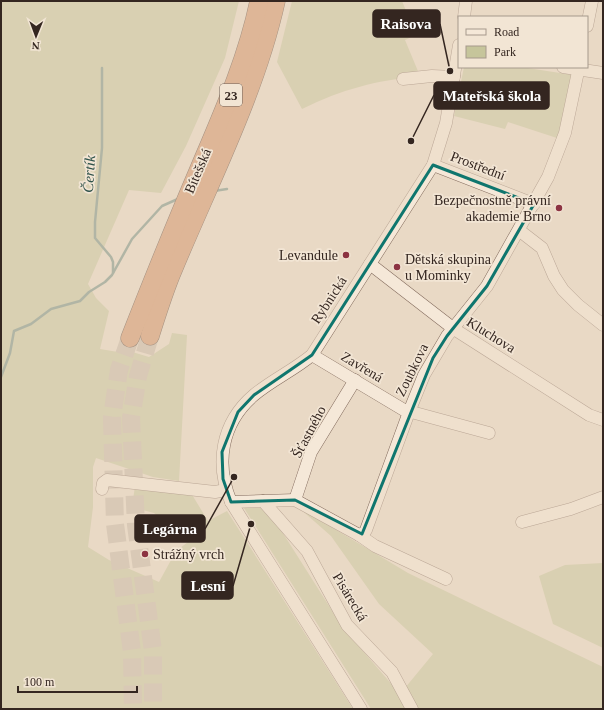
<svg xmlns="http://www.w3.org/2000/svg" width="604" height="710" font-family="Georgia,serif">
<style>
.green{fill:#c6c59b}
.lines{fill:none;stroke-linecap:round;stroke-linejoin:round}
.stream{stroke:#6e8b7f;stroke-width:2.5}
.highway-tunnel{stroke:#c5b5a4;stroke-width:18;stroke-dasharray:18 9;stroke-linecap:butt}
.minor-casing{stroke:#836b5d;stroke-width:13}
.highway-casing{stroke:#513b31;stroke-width:19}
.minor{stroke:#f5e8d8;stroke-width:12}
.highway{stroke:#d08c5f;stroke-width:18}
.marked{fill:none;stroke:#0f766e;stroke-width:3;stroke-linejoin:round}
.poi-dot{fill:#8c3342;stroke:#f2e5d4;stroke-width:1.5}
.labels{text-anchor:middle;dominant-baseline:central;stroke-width:3.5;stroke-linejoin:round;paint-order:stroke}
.shield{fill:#f2e5d4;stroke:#6d5f56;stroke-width:1}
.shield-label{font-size:13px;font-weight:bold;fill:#342620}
.street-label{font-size:14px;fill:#342620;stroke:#f2e5d4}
.poi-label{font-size:14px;fill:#342620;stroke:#f2e5d4;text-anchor:end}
.water-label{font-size:15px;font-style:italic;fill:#30534b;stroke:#f2e5d4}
.leader{fill:none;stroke:#342620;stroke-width:1.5}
.callout-dot{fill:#342620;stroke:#f2e5d4;stroke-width:1.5}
.callout{fill:#342620;stroke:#342620;stroke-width:1.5}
.callout-label{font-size:15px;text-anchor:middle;font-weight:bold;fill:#fff}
</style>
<rect width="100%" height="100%" fill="#e9d9c5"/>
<g class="green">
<path d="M1,1h238l-14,57 -39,88 -25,47 -32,-3 -41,94 8,14 13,13 -9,38 18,3 1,-4 30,9 20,-13 3,-11 15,2 -8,146 -26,-4 -57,-19 -3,9v40l-5,40 21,13 50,22 17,-31 12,-9 -34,-29 -22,-6 3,-21 56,7 17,28 19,-10 126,198h-352z"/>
<path d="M292,1h110l14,34 -11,5 15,36c-46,5 -77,13 -118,33l-25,-47z"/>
<path d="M464,67h57l52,8 -13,64 -52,-17 -3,7 -51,-13z"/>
<path d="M298,507l110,66 195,94v42h-232l-127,-201h23l76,120 57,66 33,-40 -54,-50 -48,-68z"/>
<path d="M603,563v85l-50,-24 -14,-48 26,-11z"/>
</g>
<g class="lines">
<g class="stream">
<path d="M102,68v80l-7,74v16l16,19 2,5v11"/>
<path d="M214,191l13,-2"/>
<path d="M1,377l9,-24 4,-22 17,-7 20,-15 29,-8 9,-9 16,-10 7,-7 20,-36 30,-33 18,-8"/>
</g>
<g class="highway-tunnel">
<path d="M150,336l-12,40 -7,42 5,107 17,126v58"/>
<path d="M130,338l-11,32 -7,47 3,107 17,128 1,57"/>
</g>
<g class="minor-casing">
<g id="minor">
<path d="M464,17l2,-16"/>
<path d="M587,26l5,-25"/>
<path d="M563,67l40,6"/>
<path d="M403,79l29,-3 22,1"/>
<path d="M433,165l101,39"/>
<path d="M520,231l22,17 12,28 9,14 15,15 25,20"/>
<path d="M370,264l84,65 135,86 14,5"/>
<path d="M312,355l92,55 85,23"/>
<path d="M102,489l1,-6 4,-3 108,12 11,-2"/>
<path d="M295,500l16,-48 44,-72"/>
<path d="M263,501l44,50 40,74 45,47 20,37"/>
<path d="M231,502l64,-2 64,35 16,11 71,33"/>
<path d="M522,522l49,-13 32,-12"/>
<path d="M359,535l5,-2 2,-3 43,-118 15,-37 23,-39 40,-50 61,-109 17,-44 14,-66"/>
<path d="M361,709l-130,-207c-16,-38 -10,-79 23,-107 18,-15 40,-25 58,-40l121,-190 13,-42 13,-78"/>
</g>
</g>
<g class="highway-casing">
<g id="highway">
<path d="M150,336c7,-22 14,-45 23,-66 36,-87 83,-178 103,-269"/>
<path d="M130,338c22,-56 45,-113 69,-169 23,-54 48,-110 60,-168"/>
</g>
</g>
<use href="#minor" class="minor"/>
<use href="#highway" class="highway"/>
</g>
<path d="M0 0H604V710H0ZM433,165l101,39 -47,82 -40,50 -14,22 -71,176 -67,-34 -64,2 -8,-23 -1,-27 16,-40 16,-17 58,-40z" fill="#e9d9c5" fill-opacity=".55" fill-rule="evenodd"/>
<path class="marked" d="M433,165l101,39 -47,82 -40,50 -14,22 -71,176 -67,-34 -64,2 -8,-23 -1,-27 16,-40 16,-17 58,-40z"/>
<g class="poi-dot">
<circle cx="559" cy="208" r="4"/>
<circle cx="346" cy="255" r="4"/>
<circle cx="397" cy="267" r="4"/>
<circle cx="145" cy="554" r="4"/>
</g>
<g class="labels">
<rect class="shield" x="220" y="84" width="22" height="22" rx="3"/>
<g class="shield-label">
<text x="231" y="95">23</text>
</g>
<g class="street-label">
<text transform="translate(478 166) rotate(21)">Prostřední</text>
<text transform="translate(198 171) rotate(-67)">Bítešská</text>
<text transform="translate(329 300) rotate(-57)">Rybnická</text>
<text transform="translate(491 335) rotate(32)">Kluchova</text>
<text transform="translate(362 367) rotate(31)">Zavřená</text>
<text transform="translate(412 370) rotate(-64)">Zoubkova</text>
<text transform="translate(309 432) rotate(-62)">Šťastného</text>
<text transform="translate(350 597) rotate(59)">Pisárecká</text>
</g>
<g class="poi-label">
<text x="551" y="200">Bezpečnostně právní<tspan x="551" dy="16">akademie Brno</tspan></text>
<text x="338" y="255">Levandule</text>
<text x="405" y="259" text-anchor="start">Dětská skupina<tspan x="405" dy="16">u Mominky</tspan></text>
<text x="153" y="554" text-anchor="start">Strážný vrch</text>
</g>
<g class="water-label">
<text transform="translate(89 174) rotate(-86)">Čertík</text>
</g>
</g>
<path class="leader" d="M450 71L440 24M411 141L434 95M234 477L205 529M251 524L233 586"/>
<g class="callout-dot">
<circle cx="450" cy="71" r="4"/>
<circle cx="411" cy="141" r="4"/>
<circle cx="234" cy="477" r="4"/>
<circle cx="251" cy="524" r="4"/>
</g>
<g class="callout">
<rect x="373" y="10" width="67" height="27" rx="4"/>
<rect x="434" y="82" width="115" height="27" rx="4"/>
<rect x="135" y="515" width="70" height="27" rx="4"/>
<rect x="182" y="572" width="51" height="27" rx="4"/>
</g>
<g class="callout-label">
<text x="406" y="29">Raisova</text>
<text x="492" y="101">Mateřská škola</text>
<text x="170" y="534">Legárna</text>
<text x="208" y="591">Lesní</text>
</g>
<rect width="604" height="710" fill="none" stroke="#342620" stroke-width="4"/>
<rect x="458" y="16" width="130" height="52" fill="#f2e5d4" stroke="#a6998c"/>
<rect x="466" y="29" width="20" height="6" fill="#f5e8d8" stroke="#a6998c"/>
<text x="494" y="36" font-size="12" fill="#342620">Road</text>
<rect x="466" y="46" width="20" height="12" fill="#c6c59b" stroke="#a6998c"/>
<text x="494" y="56" font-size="12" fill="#342620">Park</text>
<g transform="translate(36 36) rotate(181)" stroke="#f2e5d4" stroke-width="3" paint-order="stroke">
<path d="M0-3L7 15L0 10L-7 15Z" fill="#342620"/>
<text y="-6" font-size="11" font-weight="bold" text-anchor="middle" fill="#342620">N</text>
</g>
<path d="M18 686v6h119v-6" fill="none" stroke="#342620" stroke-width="2"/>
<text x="24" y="686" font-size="12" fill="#342620" stroke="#f2e5d4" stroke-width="3" paint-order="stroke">100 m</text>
</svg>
